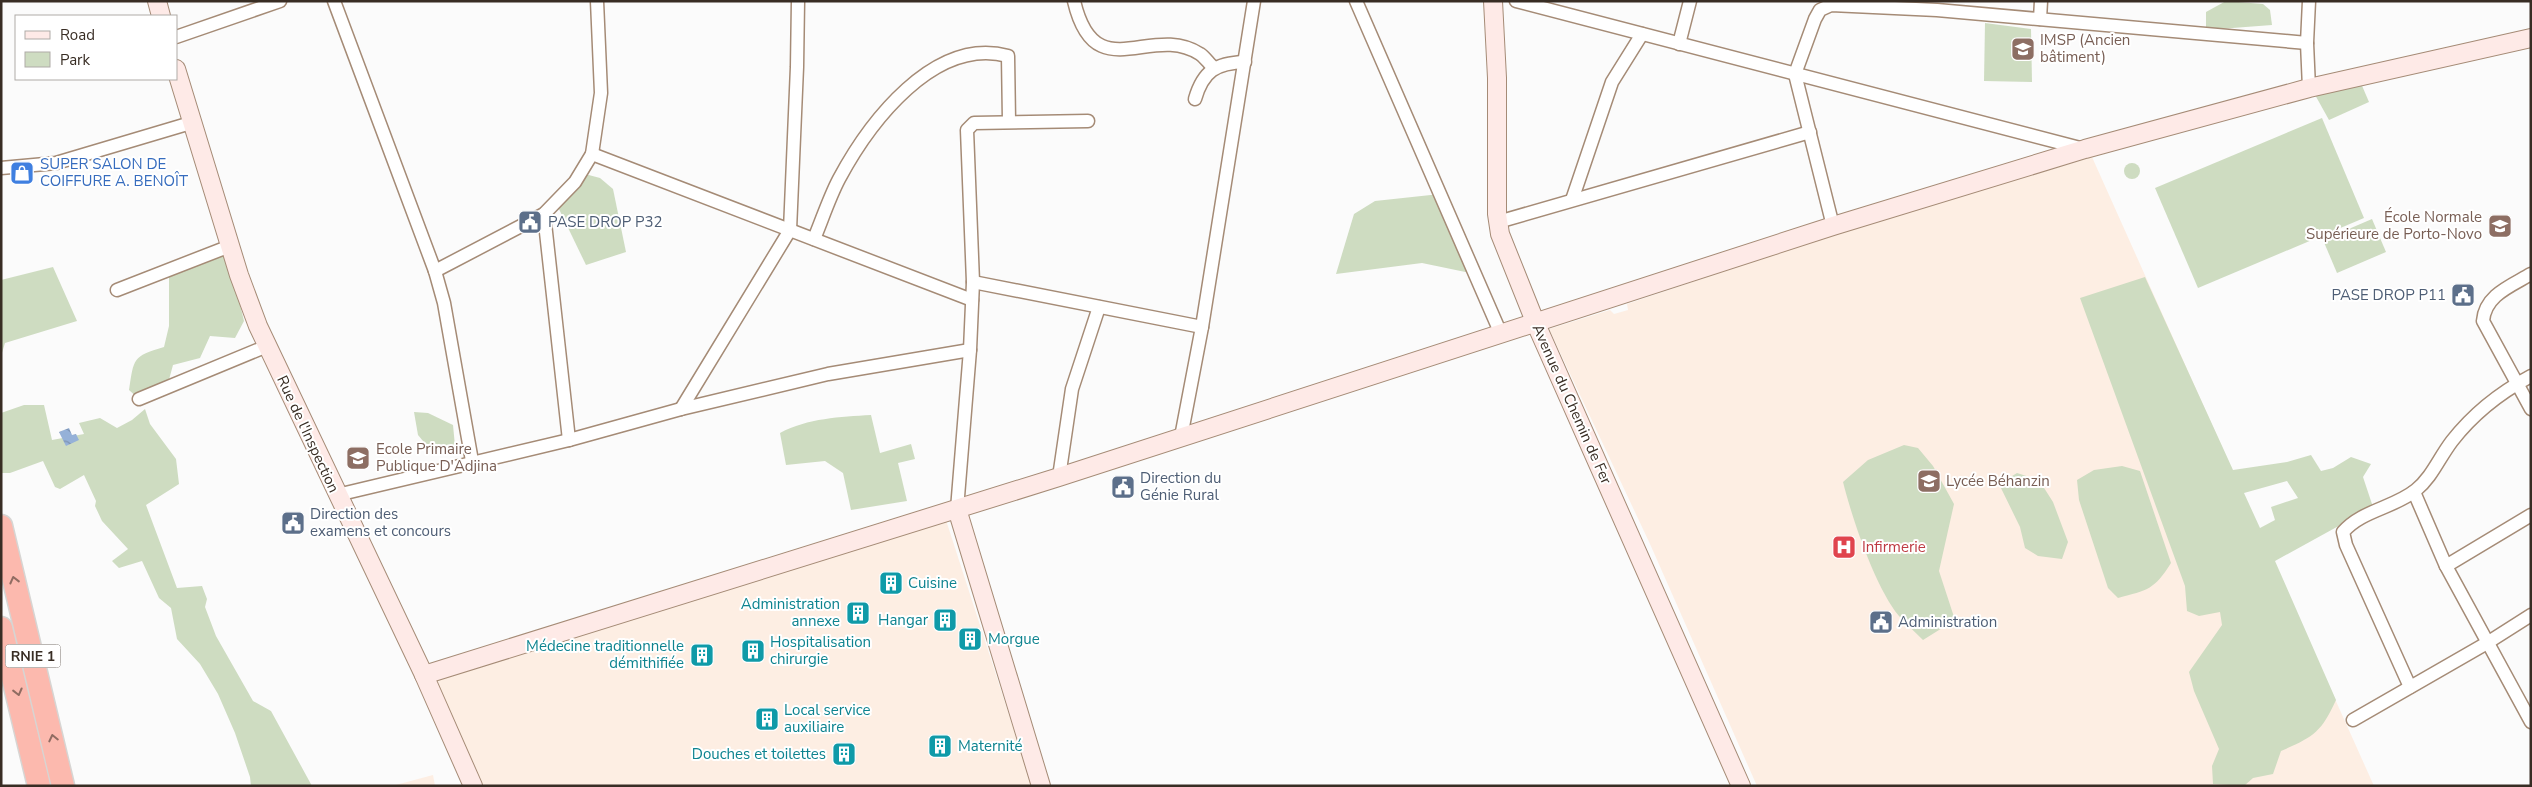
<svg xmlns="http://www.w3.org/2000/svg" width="2532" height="787" font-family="'Nunito Sans',sans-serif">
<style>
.built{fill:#fdeee3}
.green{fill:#cedcc1;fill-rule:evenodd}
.water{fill:url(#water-waves)}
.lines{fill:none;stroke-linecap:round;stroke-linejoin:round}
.street-casing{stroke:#a58b76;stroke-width:15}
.secondary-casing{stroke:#a58b76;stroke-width:20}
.highway-casing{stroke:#d7d5d3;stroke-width:25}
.street{stroke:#fff;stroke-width:12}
.secondary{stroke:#feeae7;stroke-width:18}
.highway{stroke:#fcb9ae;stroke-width:22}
.oneway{stroke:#906c62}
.labels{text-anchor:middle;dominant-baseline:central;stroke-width:4;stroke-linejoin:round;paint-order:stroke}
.shield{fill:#fff;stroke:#746c66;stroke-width:1}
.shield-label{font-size:14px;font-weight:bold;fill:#382d24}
.education-label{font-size:15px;fill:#785e54;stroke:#fff;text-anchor:start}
.shop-label{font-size:15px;fill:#366cbe;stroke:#fff;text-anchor:start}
.service-label{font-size:15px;fill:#4e5e75;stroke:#fff;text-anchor:start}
.street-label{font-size:15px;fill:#382d24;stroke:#fff}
.health-label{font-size:15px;fill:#be3a42;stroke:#fff;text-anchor:start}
.culture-label{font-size:15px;fill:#0d838f;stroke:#fff;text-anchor:start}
</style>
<defs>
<pattern id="water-waves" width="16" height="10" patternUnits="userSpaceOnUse" patternTransform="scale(1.25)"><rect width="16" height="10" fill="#95b1d8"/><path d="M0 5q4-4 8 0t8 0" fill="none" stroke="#7b90af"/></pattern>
</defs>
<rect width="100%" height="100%" fill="#fbfbfb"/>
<g class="built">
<path d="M2092,157l282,629h-617l-107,-242 -101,-215 61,-19 4,4 14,-4 -1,-6 187,-63z"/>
<path d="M945,517l87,269h-549l-48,-107z"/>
<path d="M433,775l2,11h-43z"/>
</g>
<g class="green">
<path d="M2226,1l37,3 7,6 2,15 -66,5v-18z"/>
<path d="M1985,23l46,6 1,53 -48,-1z"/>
<path d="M2360,81l9,21 -40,18 -15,-27z"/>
<path d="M2322,118l42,100 -166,70 -43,-100z"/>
<circle cx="2132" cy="171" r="8"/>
<path d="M585,174l15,4 13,11 13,63 -40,13 -28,-58z"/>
<path d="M1440,194l35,80 -53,-11 -86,11 18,-60 21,-13z"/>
<path d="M2372,219l14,33 -49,21 -14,-33z"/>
<path d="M218,251l11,9 15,61 -9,17 -25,-2 -10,22 -27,7 -6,22 -28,12 -10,-9c5,-31 3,-34 35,-43l5,-21v-55z"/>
<path d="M53,267l24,54 -72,22 -4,13v-76z"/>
<path d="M2145,277l88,193 54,-8 24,-7 10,16 12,-3 18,-11 20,7 -8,13 10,30 -98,54 61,139c-15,33 -23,37 -55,51l-8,23 -20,4 -9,8 -31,-2 -1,-18 7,-17 -25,-58 -5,-19 33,-47 -2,-13 -21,4 -12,-5 -2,-25 -105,-288zM2287,481l11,17 -27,9 4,13 -15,8 -16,-35z"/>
<path d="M24,405h20l8,35 32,-6 -5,-11 21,-5 17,10 15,-8 13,-11 5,15 26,35 3,25 -33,21 31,83 25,-2 5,13 -2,8 11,29 37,65 18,10 41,75h-61l-1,-9 -15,-44 -17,-39 -18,-30 -23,-25 -6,-31 -12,-10 -17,-37 -23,7 -7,-7 16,-12 -26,-28 -7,-15 1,-5 -12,-26 -24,14 -5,-2 -12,-26 -33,12h-9v-60z"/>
<path d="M414,412l14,1 25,12 2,21 -22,7 -15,-18z"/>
<path d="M871,415l9,38 31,-9 4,15 -17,4 9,38 -56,9 -8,-37 -18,-12 -39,4 -6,-32c28,-15 60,-16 91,-18z"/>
<path d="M1904,445l14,3 15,18 21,38 -15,67 16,49 -32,20c-8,-8 -17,-16 -24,-24 -24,-29 -47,-98 -56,-134l25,-22z"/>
<path d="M2122,466l18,5 31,92c-17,27 -23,27 -53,35l-10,-10 -29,-88 -2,-20 17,-10z"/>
<path d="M2017,473l22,7 14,22 15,40 -6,17 -24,-3 -13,-8 -5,-21 -21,-43z"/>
</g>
<path class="water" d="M69,428l3,7 4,-1 3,6 -13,6 -7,-14z"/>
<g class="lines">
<g class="street-casing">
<g id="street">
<path d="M334,1l101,270 9,32 28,158"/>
<path d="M1074,1c21,89 77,21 126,53 5,3 9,10 14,14"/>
<path d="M1356,1l145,333"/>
<path d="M1516,1l568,148"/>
<path d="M2309,1l-2,42 2,45"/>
<path d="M2040,19l1,-18"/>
<path d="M176,37l104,-36"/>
<path d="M1679,44l11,-43"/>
<path d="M1195,99c8,-28 21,-36 50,-37"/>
<path d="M592,154l380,146"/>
<path d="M1,168l55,-5 138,-41"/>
<path d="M1572,200l40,-118 30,-48"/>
<path d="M544,214l25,226"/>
<path d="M1498,222l312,-90"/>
<path d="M1833,226l-38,-152 20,-55 5,-9 11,-5 106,5 370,33"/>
<path d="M814,239c8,-19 15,-41 25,-60 30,-56 95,-143 169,-123l1,65"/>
<path d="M435,271l109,-57 31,-32 17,-28 9,-61 -4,-92"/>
<path d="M2531,274c-20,12 -46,21 -48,47l48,88"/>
<path d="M973,282l229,45"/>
<path d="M117,290l113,-44"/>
<path d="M139,399l128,-53"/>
<path d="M681,409l109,-179 7,-163 1,-66"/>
<path d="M1181,437l21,-110 52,-326"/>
<path d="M1059,477l13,-88 27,-82"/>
<path d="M2414,492l32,74 85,156"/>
<path d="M337,495l232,-55 112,-31 147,-35 142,-24"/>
<path d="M957,509l13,-159 3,-68 -6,-152 7,-7 114,-2"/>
<path d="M2446,566l85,-51"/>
<path d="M2410,687l-64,-142 -3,-13c19,-22 51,-24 73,-42 16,-13 23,-32 36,-49 21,-27 49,-49 79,-65"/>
<path d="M2353,720l134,-77 44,-28"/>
</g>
</g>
<g class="secondary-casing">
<g id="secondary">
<path d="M157,1l4,15"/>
<path d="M1493,1l4,77v136l3,20 36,90 205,462"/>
<path d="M176,69l63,206 19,51 166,349 49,111"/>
<path d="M957,509l84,277"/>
<path d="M424,675l635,-198 774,-251 252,-77 224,-61 222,-50"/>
</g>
</g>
<g class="highway-casing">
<g id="highway">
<path d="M1,526l62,260"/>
<path d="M1,628l38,158"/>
</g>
</g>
<use href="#street" class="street"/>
<use href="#secondary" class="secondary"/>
<use href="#highway" class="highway"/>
</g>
<defs><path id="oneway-chevron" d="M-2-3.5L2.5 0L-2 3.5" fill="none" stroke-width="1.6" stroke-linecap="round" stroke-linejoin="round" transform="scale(1.25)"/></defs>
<g class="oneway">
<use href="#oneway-chevron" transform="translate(14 580) rotate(-104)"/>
<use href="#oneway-chevron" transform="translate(18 692) rotate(76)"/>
<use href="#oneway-chevron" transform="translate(53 738) rotate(-103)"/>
</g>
<defs>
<g id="university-square" transform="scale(1.25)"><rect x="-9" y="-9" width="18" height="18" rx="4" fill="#8d6e63" stroke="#fff"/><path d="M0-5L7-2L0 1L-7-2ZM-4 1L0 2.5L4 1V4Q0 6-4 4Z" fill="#fff"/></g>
<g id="shop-square" transform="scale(1.25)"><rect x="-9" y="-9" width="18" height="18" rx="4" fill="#3f7fe0" stroke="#fff"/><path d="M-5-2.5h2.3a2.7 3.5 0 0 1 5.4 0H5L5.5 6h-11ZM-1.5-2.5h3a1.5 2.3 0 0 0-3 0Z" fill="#fff"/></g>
<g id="civic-square" transform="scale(1.25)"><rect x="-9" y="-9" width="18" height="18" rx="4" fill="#5c6f8a" stroke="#fff"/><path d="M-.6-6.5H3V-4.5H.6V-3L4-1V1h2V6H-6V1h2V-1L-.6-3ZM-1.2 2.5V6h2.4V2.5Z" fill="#fff"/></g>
<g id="school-square" transform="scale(1.25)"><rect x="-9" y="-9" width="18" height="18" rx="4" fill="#8d6e63" stroke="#fff"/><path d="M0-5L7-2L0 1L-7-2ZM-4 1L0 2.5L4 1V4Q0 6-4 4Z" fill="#fff"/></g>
<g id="hospital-square" transform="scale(1.25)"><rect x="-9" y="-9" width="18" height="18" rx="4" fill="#e0444e" stroke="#fff"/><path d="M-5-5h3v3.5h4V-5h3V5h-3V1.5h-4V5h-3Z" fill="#fff"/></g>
<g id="building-square" transform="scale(1.25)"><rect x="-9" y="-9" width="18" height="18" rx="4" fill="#0f9aa8" stroke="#fff"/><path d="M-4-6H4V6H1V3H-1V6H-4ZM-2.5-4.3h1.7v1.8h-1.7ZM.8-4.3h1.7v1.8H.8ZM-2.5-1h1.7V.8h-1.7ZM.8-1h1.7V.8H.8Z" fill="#fff"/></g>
</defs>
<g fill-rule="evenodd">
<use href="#university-square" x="2023" y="49"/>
<use href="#shop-square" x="22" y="173"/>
<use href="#civic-square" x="530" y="222"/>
<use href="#university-square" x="2500" y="226"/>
<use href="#civic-square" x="2463" y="295"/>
<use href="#school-square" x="358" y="458"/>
<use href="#school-square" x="1929" y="481"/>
<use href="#civic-square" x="1123" y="487"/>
<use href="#civic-square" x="293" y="523"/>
<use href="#hospital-square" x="1844" y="547"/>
<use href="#building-square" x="891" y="583"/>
<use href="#building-square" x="858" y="613"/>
<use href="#building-square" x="945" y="620"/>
<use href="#civic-square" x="1881" y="622"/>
<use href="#building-square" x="970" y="639"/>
<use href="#building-square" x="753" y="651"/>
<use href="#building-square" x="702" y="655"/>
<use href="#building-square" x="767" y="719"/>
<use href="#building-square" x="940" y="746"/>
<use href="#building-square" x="844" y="754"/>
</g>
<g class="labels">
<rect class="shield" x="5.5" y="644.5" width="55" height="23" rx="4"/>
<g class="shield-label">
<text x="33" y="656">RNIE 1</text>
</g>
<g class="education-label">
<text x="2040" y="40">IMSP (Ancien<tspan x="2040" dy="17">bâtiment)</tspan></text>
<text x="2482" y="217" text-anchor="end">École Normale<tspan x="2482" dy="17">Supérieure de Porto-Novo</tspan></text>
<text x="376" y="449">Ecole Primaire<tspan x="376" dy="17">Publique D'Adjina</tspan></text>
<text x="1946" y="481">Lycée Béhanzin</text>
</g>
<g class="shop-label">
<text x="40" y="164">SUPER SALON DE<tspan x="40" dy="17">COIFFURE A. BENOÎT</tspan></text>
</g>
<g class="service-label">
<text x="548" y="222">PASE DROP P32</text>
<text x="2446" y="295" text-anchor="end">PASE DROP P11</text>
<text x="1140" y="478">Direction du<tspan x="1140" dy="17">Génie Rural</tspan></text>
<text x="310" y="514">Direction des<tspan x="310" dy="17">examens et concours</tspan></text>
<text x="1898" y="622">Administration</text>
</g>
<g class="street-label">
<text transform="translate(1572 404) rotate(66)">Avenue du Chemin de Fer</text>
<text transform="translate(308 434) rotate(65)">Rue de l'Inspection</text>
</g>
<g class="health-label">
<text x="1862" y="547">Infirmerie</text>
</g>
<g class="culture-label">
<text x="908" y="583">Cuisine</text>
<text x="840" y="604" text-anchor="end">Administration<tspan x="840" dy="17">annexe</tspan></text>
<text x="928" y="620" text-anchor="end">Hangar</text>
<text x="988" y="639">Morgue</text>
<text x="770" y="642">Hospitalisation<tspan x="770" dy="17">chirurgie</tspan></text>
<text x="684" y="646" text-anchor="end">Médecine traditionnelle<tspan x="684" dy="17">démithifiée</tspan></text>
<text x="784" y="710">Local service<tspan x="784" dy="17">auxiliaire</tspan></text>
<text x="958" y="746">Maternité</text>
<text x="826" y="754" text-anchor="end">Douches et toilettes</text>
</g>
</g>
<rect width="2532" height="787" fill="none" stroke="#382d24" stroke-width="5"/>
<rect x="15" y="15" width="162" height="65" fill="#ffffff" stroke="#afaba7"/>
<rect x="25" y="31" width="25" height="8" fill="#feeae7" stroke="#afaba7"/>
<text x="60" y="40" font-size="15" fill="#382d24">Road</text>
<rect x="25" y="52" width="25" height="15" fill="#cedcc1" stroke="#afaba7"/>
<text x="60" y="65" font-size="15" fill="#382d24">Park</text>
</svg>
